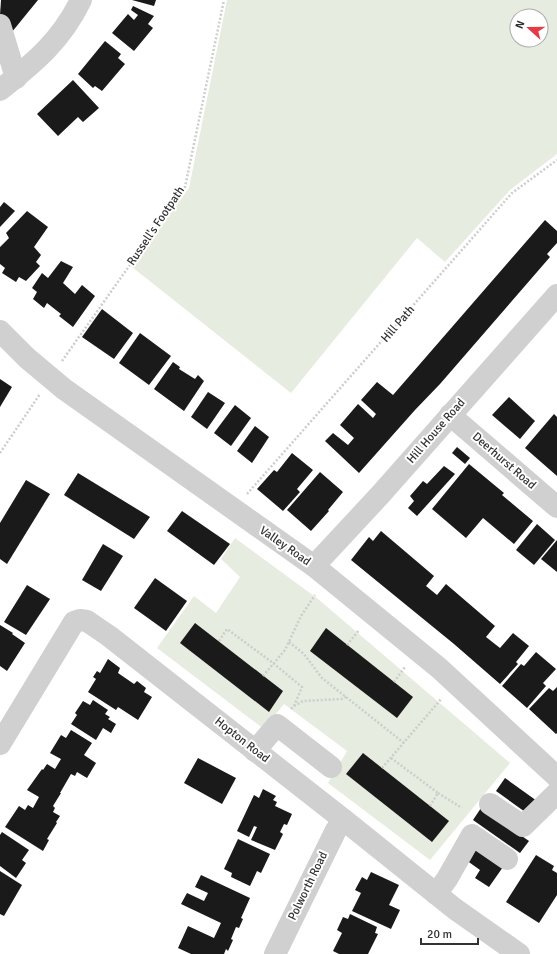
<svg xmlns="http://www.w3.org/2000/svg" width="557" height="954" font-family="Signika,sans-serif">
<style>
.green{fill:#e6ecdf;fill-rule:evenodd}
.building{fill:#1a1a1a}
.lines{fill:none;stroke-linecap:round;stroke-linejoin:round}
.path{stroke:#cdcdcd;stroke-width:2.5;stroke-dasharray:2 2;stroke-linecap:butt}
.minor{stroke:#d0d0d0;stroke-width:22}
.labels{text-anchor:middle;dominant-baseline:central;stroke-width:4;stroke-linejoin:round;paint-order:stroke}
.street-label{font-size:12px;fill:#333;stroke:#fff}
</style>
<rect width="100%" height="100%" fill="#fff"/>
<g class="green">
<path d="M227,0h330v154l-47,36 -65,72 -28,-24 -126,155 -159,-126 57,-79zM517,16h24v24h-24z"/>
<path d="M235,538l83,61 192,164 -80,97 -102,-77 19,-32 -63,-47 -20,25 -107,-81 37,-52 22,17 24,-36 -19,-18z"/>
</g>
<g class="building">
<path d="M1,0h37l-31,38 -7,-23z"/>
<path d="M132,0h24l-2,6z"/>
<path d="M133,6l21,10 -6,8 5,4 -19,23 -22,-18 16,-19 6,6 4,-5 -7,-5z"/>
<path d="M105,41l16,13 -3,4 7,6 -23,27 -7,-5 -2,2 -15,-14z"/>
<path d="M73,80l26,28 -16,14 -5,-5 -20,19 -21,-22z"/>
<path d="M4,202l11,9 -15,16v-20z"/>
<path d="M27,211l21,16 -14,20 7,8 -5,7 4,4 -14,15 -7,-4 -3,5 -14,-9 3,-5 -5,-4v-17l9,-9 -3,-5z"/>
<path d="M545,220l12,11v12l-10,11 3,3 -110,127 -25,26 -56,63 -34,-32 8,-8 15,12 6,-7 -14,-13 18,-21 15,14 3,-4 -15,-14 16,-18 16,13z"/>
<path d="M61,261l12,6 -10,16 12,11 7,-9 13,11 -22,31 -14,-11 2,-2 -14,-11 -3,5 -11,-9 4,-7 -5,-4 10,-15 6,5z"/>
<path d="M102,309l31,24 -19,26 -32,-22z"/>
<path d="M140,333l31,23 -22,29 -30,-22z"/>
<path d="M173,362l7,5 -1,2 16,10 3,-4 6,6 -20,30 -30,-22z"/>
<path d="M0,379l12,8 -12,20z"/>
<path d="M208,392l17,11 -18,26 -16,-12z"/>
<path d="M509,397l26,24 -15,18 -28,-24z"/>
<path d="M235,405l16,13 -20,28 -17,-13z"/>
<path d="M554,414l3,3v59l-32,-28z"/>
<path d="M255,426l14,11 -17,26 -15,-12z"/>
<path d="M457,447l13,11 -5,6 -13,-11z"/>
<path d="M292,453l21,17 -16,19 3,3 -17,19 -26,-22 17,-19 3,2z"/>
<path d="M469,464l35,29 -2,2 31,26 -19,23 -31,-26 -17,20 -34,-29z"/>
<path d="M444,466l11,8 -38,42 -9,-8 6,-7 -4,-5 13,-15 4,3z"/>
<path d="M320,472l23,20 -15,18 1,1 -18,20 -24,-21z"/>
<path d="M78,473l72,44 -16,22 -70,-44z"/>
<path d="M26,480l24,14 -43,70 -7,-5v-36z"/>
<path d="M182,511l48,33 -16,21 -47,-34z"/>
<path d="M537,524l18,16 -21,25 -18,-15z"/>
<path d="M381,531l53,45 -8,10 11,9 9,-11 49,42 -9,11 14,11 13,-15 16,13 -13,16 2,2 -18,20 -46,-40 -103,-84 18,-23 4,4z"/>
<path d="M557,540v32l-16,-13z"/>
<path d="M103,544l20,12 -22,35 -19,-11z"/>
<path d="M155,578l32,23 -21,30 -32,-23z"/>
<path d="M27,585l23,14 -24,36 -22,-13z"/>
<path d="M195,623l88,68 -14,21 -89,-69z"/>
<path d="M0,625l13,8 -1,1 13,9 -18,28 -7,-5z"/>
<path d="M326,628l87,69 -16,21 -87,-67z"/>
<path d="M536,652l20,17 -13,14 3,3 -19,22 -25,-22 19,-22 3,2z"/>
<path d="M108,659l12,9 -2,5 16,11 3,-3 9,7 -2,4 8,5 -14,23 -20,-13 -2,3 -28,-18 8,-13 -3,-2 4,-6 3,2z"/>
<path d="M557,687v46l-1,1 -27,-25 20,-21 4,3z"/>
<path d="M93,700l15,10 -3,4 5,3 -2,2 8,5 -5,9 -8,-5 -7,12 -25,-16 6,-9 -2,-2 8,-12 7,4z"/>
<path d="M71,730l21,13 -8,12 12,8 -9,15 -10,-6 -2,4 -4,-2 -11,19h1l-8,13 2,2 -2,4 7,4 -4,6 1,1 -10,16 2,1 -6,11 -38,-24 14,-21 6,4 3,-5 5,3 6,-11 -12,-7 15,-21 1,1 4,-6 8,5 6,-10 -11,-6 11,-18 5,3z"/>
<path d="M363,753l86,68 -17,21 -86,-68z"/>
<path d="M198,758l38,20 -14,26 -38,-21z"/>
<path d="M505,778l32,23 -9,13 -32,-23z"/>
<path d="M263,789l13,7 -3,4 4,2 -2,4 17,8 -5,11 -3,-1 -4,8 3,2 -8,16 -24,-10 6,-13 -3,-1 -5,11 -12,-6 17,-36 5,3z"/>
<path d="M481,808l48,33 -9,12 -47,-33z"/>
<path d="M2,832l27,18 -7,10 4,3 -10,15 -16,-12v-31z"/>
<path d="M238,839l32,15 -9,19 -4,-2 -7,15 -19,-9 1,-4 -8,-4z"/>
<path d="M475,847l28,20 -14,20 -14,-9 5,-8 -14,-10z"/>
<path d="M536,855l18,11 -2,4 5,3v22l-18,28 -33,-21z"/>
<path d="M0,871l22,14 -18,31 -4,-2z"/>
<path d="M371,872l28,13 -10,20 11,5 -9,19 -39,-18 9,-18 -6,-3 7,-13 5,3z"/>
<path d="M201,875l49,23 -9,20 2,1 -4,9 -3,-1 -5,12 2,1 -5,11 -2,-2 -2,5h-33l-13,-6 10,-22 26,12 7,-15 -40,-19 6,-11 17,8 4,-8 -13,-6z"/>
<path d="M350,914l27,13 -2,6 3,1 -10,20h-29l-6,-3 9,-18 -5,-3 6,-13 5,2z"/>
</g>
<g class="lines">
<g class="path">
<path d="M62,361l123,-174 39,-187"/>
<path d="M0,453l40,-59"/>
<path d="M247,494l265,-301 45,-33"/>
<path d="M219,641l8,-12 46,34 29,24 -8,19 -3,3"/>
<path d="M289,642l15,12 18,24 82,65"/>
<path d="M347,645l12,-15"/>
<path d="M263,676l22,-26 16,-34 14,-21"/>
<path d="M394,682l11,-15"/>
<path d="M294,706l9,-5 38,-2 5,-2"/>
<path d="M391,758l47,35 -8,13"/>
<path d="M382,768l60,-70"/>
<path d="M438,793l24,15"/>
</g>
<g class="minor">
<path d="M0,25l16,53"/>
<path d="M0,90c35,-28 61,-49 81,-90"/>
<path d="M0,331l27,27 37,31 250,177 125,102 118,109"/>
<path d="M450,415l107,92"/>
<path d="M314,566l66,-71 177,-200"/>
<path d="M0,744l74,-122 6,-2 7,1 22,15 235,184 111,89 64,45"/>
<path d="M255,751l22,-26 54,42"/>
<path d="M490,804l33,22 34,-33"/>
<path d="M436,894l11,-15 25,-44 35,24"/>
<path d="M275,954l61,-124 8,-10"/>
</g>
</g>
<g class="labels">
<g class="street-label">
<text transform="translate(156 226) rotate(-56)">Russell's Footpath</text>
<text transform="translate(398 324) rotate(-49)">Hill Path</text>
<text transform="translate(436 431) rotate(-49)">Hill House Road</text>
<text transform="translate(504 461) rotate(41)">Deerhurst Road</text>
<text transform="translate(285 546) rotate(35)">Valley Road</text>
<text transform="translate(242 740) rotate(38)">Hopton Road</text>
<text transform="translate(308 886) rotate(-64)">Polworth Road</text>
</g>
</g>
<g transform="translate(529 28) rotate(291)"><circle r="19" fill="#ffffff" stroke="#adadad"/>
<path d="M0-3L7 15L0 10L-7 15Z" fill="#e63946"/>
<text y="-6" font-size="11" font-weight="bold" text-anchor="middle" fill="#333333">N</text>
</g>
<path d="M421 938v6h57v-6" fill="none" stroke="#333333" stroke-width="2"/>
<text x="427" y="938" font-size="12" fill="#333333" stroke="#ffffff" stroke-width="3" paint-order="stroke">20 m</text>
</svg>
